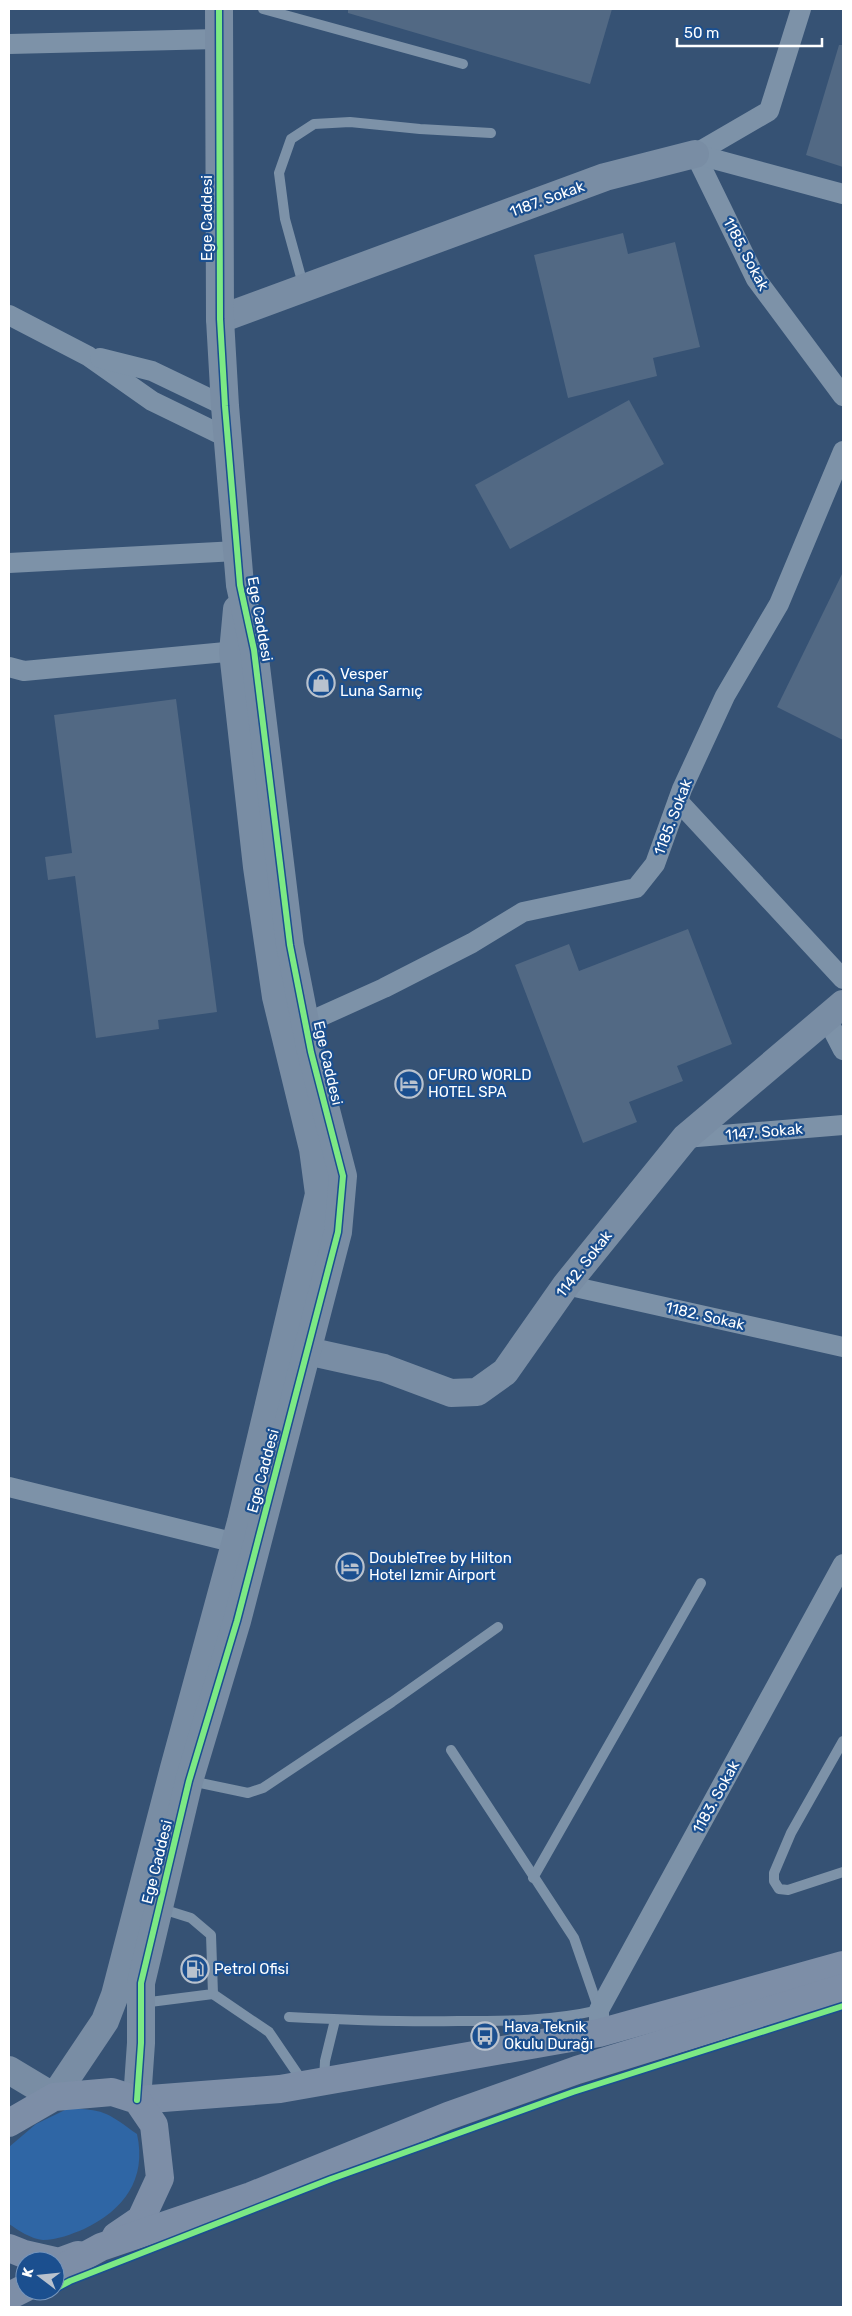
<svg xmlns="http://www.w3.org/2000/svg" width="852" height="2316" font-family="Rubik,sans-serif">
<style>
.green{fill:#2f66a5}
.building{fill:#526984}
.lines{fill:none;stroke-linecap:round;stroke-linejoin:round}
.lane{stroke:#7d92a8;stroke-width:10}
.street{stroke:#7d92a8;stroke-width:20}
.secondary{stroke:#798da4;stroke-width:28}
.primary{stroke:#7d8ea7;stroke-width:28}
.cycleway-casing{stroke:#1b4f8f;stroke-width:9}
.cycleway{stroke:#7ce984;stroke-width:6}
.labels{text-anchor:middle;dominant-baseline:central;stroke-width:4.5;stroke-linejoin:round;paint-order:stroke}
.street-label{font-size:15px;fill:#fff;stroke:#1b4f8f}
.poi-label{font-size:15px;fill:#fff;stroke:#1b4f8f;text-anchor:start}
</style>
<rect width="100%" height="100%" fill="#365274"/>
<path class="green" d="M67,2109c36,-1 41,4 70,25 10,45 -13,76 -53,95 -12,5 -27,11 -41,11 -12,-1 -25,-10 -34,-16v-77l27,-23z"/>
<g class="building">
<path d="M348,9h264l-22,75 -242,-71z"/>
<path d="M839,45h4v122l-37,-12z"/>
<path d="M623,233l5,21 47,-12 25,105 -47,11 4,18 -89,22 -34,-143z"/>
<path d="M629,400l35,64 -154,85 -35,-64z"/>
<path d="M843,572v168l-66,-33z"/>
<path d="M176,699l41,313 -59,8 1,9 -63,9 -21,-162 -27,4 -3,-23 27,-4 -18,-138z"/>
<path d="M688,929l44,115 -55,22 6,15 -54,21 8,20 -54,21 -68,-178 54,-21 10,27z"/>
</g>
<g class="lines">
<g class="lane">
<path d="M263,9l200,55"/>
<path d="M304,288l-19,-69 -6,-46 12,-34 23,-15 36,-2 70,7 71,4"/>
<path d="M843,1741l-52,92 -17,40v8l5,8 9,1 55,-18"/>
<path d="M191,1781l57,12 15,-5 129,-86 106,-75"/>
<path d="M533,1878l168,-295"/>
<path d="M213,1994l56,38 34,50"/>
<path d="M142,2003l71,-9 -2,-59 -20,-17 -32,-10"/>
<path d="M289,2017c56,3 112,5 169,4 49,0 93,0 141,-11l-25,-72 -123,-188"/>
<path d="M324,2080l1,-19 10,-41"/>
</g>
<g class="street">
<path d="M9,44l209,-5"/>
<path d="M695,154l61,125 87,117"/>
<path d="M695,154l74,-43 32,-102"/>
<path d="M695,154l148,40"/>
<path d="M9,315l79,41 64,45 76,37"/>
<path d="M100,358l52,13 73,35"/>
<path d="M9,563l228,-12"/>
<path d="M9,667l15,4 223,-21"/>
<path d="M678,801l165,178"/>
<path d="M827,1019l16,31"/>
<path d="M293,1029l91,-41 88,-45 51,-31 113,-24 19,-24 27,-75 43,-93 54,-92 64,-153"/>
<path d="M685,1138l158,-13"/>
<path d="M566,1285l277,62"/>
<path d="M9,1487l227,56"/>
<path d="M599,2033v-23l244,-446"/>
</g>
<g class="secondary">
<path d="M220,319l385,-142 90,-23"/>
<path d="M289,1347l95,21 67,25 26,-1 28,-20 61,-87 119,-147 158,-134"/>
<path d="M9,2070l45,27 51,-76 10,-26 59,-227 67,-246 78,-328 -6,-45 -37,-152 -19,-130 -24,-215 4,-43"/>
<path d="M137,2100l4,-57v-60l48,-202 48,-160 101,-389 5,-56 -32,-124 -21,-107 -36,-295 -14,-65 -15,-179 -5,-87 -1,-310"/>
</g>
<g class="primary">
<path d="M137,2100l143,-11 319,-56 244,-68"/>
<path d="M9,2123l45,-26 58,-5 25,8 17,25 6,53 -19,41 -25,17"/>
<path d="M9,2248l15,6 35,8 19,-7"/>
<path d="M55,2272l46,-25 150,-51 197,-80 129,-46 266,-82"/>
<path d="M9,2296l16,-8"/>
</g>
<g class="cycleway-casing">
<g id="cycleway">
<path d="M137,2100l4,-57v-60l48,-202 48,-160 101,-389 5,-56 -32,-124 -21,-107 -36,-295 -14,-65 -15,-179 -5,-87 -1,-310"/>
<path d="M55,2289l15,-8 261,-102 242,-87 270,-86"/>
</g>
</g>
<use href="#cycleway" class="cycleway"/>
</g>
<defs>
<g id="shop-ring" transform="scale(1.4375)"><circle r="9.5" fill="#1b4f8f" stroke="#b9c2ce" stroke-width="1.5"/><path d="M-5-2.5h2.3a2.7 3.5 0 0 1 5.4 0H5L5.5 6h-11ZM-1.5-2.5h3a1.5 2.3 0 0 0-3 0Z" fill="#b9c2ce"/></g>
<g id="hotel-ring" transform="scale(1.4375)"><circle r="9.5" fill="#1b4f8f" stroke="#b9c2ce" stroke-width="1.5"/><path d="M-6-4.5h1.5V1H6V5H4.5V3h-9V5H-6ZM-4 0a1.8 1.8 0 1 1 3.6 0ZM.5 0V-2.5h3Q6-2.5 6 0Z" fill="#b9c2ce"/></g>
<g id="fuel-ring" transform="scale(1.4375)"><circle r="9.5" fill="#1b4f8f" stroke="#b9c2ce" stroke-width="1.5"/><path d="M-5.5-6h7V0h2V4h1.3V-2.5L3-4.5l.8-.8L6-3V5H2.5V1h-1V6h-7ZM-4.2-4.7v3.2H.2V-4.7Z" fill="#b9c2ce"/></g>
<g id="bus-ring" transform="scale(1.4375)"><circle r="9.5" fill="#1b4f8f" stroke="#b9c2ce" stroke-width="1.5"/><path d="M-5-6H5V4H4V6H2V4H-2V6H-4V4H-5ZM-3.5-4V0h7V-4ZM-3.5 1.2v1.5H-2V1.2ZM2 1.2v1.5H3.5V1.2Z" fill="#b9c2ce"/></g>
</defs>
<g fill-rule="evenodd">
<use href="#shop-ring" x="321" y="683"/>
<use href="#hotel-ring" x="409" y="1084"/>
<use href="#hotel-ring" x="350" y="1567"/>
<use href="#fuel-ring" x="195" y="1969"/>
<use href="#bus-ring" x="485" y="2036"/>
</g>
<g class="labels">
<g class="street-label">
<text transform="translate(547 199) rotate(-20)">1187. Sokak</text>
<text transform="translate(207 218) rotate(-90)">Ege Caddesi</text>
<text transform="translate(746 254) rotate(62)">1185. Sokak</text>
<text transform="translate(260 619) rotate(80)">Ege Caddesi</text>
<text transform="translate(673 817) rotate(-69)">1185. Sokak</text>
<text transform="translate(328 1063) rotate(77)">Ege Caddesi</text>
<text transform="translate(764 1132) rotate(-5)">1147. Sokak</text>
<text transform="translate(584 1264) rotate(-52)">1142. Sokak</text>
<text transform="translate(705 1316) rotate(13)">1182. Sokak</text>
<text transform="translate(263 1471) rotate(-75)">Ege Caddesi</text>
<text transform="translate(716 1797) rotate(-61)">1183. Sokak</text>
<text transform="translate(157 1862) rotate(-76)">Ege Caddesi</text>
</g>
<g class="poi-label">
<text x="340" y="674">Vesper<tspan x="340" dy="17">Luna Sarnıç</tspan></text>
<text x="428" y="1075">OFURO WORLD<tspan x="428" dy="17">HOTEL SPA</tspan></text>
<text x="369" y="1558">DoubleTree by Hilton<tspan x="369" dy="17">Hotel Izmir Airport</tspan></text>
<text x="214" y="1969">Petrol Ofisi</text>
<text x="504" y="2027">Hava Teknik<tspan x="504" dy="17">Okulu Durağı</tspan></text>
</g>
</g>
<rect width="852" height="2316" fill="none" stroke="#ffffff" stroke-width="20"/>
<g transform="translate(40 2276) rotate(286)"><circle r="24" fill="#1b4f8f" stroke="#7695bc"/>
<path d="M0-4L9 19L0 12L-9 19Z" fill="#b9c2ce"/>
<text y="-8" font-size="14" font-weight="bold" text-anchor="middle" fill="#ffffff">K</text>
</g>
<path d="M677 38v8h145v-8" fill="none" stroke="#ffffff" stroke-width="2.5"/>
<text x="684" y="38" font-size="15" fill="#ffffff" stroke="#1b4f8f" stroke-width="4" paint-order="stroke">50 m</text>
</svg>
